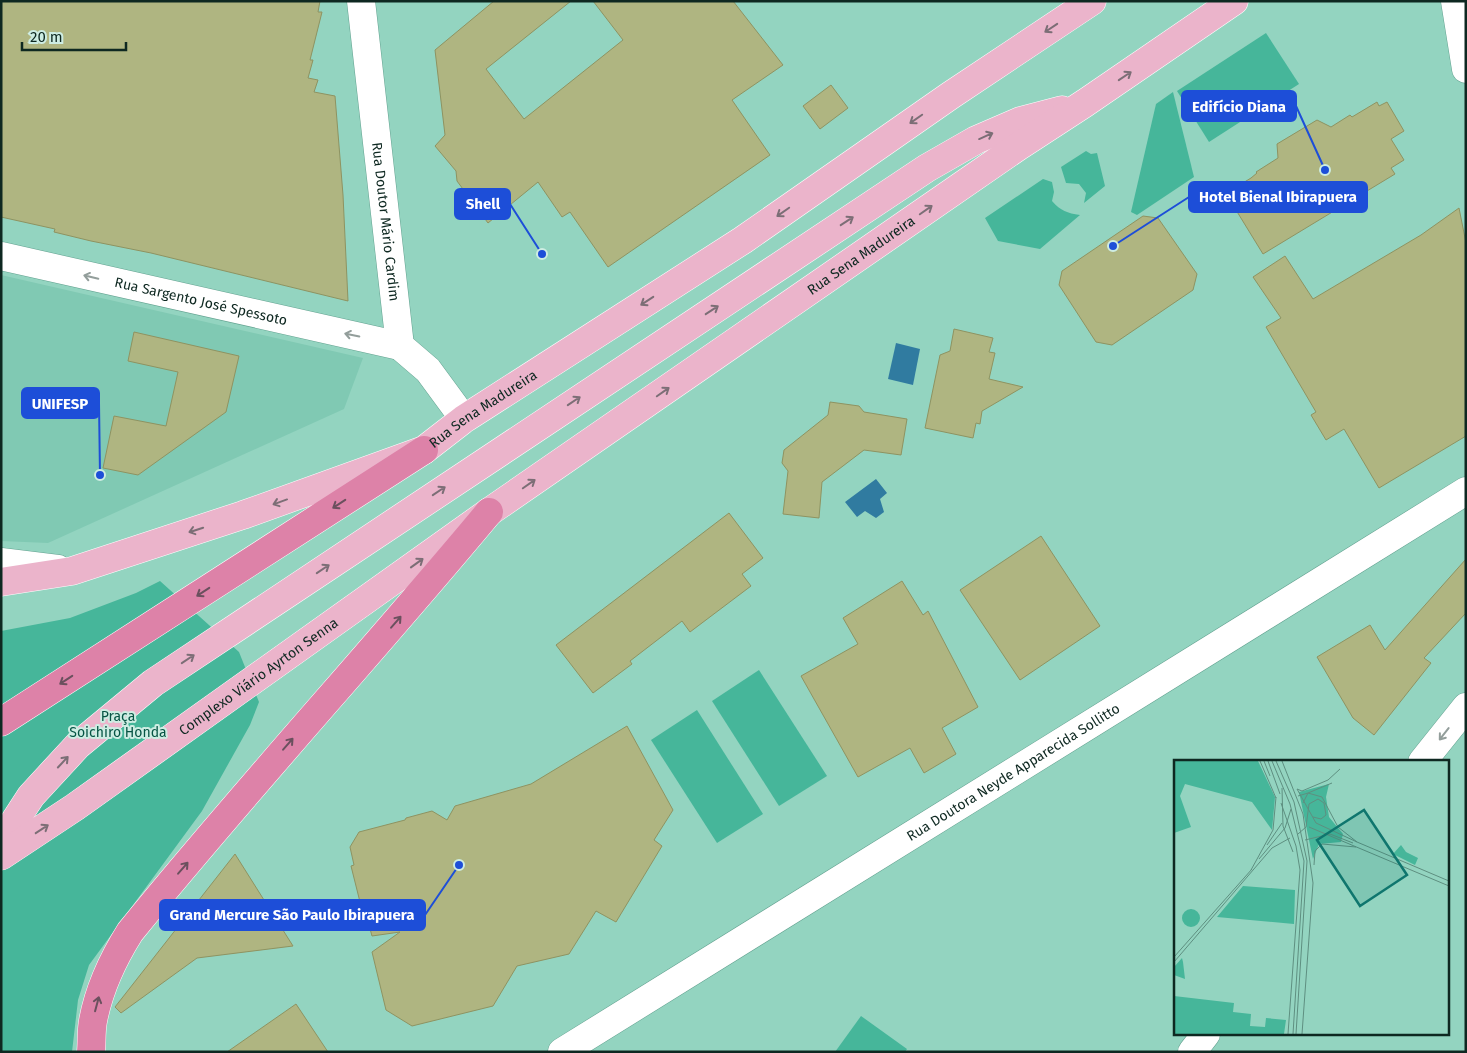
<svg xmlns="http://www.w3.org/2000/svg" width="1467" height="1053" font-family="'Fira Sans',sans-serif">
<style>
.built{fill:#80c9b3}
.green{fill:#46b69a}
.water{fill:#307ba0}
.building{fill:#afb581;stroke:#8e9361}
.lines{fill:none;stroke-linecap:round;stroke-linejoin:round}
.minor-casing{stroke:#63a290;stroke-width:29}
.major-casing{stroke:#fff;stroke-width:29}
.highway-casing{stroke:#fff;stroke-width:29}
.minor{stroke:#fff;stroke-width:28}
.major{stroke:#ebb4cb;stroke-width:28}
.highway{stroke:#dd82a8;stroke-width:28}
.oneway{stroke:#7c6e76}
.oneway2{stroke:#939e9b}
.oneway3{stroke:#6b505e}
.labels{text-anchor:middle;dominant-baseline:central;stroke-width:4;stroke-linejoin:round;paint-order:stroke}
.street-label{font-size:14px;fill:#0e2821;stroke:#ceede3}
.park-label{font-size:14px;fill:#065444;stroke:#ceede3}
.inset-road{fill:none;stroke:#5e8f80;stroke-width:1}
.view{fill:#0f766e;fill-opacity:0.15;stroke:#0f766e;stroke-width:2.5}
.inset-edge{fill:none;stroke:#0e2821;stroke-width:2.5}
.leader{fill:none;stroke:#1d4ed8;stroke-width:2}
.callout-dot{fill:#1d4ed8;stroke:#ceede3;stroke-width:2}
.callout{fill:#1d4ed8;stroke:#1d4ed8;stroke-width:2}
.callout-label{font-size:15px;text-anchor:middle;font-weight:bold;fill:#fff}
</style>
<rect width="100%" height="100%" fill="#93d4c0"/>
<path class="built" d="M1,275l362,83 -19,51 -296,134 -47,-2z"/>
<g class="green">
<path d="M1266,33l33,51 -90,58 -32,-51z"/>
<path d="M1173,92l21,85 -57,38 -6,-3 25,-108z"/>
<path d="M1086,151l5,3 6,-1 8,33 -21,17 2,-10 -7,-9 -13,-1 -5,-16z"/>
<path d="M1043,179l9,3 2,10 -2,9c9,10 15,12 28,14l-40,34 -42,-8 -13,-23z"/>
<path d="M160,581l79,71 20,50 -9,23 -48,86 -113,154 -11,35 -6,52h-71v-421l69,-13 66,-25z"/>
<path d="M759,670l68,106 -48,30 -67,-105z"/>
<path d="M697,710l66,104 -46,29 -66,-103z"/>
<path d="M861,1016l46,33 -2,3h-70z"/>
</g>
<g class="water">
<path d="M896,343l24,6 -7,36 -25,-6z"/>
<path d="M876,479l11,14 -7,6 4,13 -8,6 -11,-7 -8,6 -12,-15z"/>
</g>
<g class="building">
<path d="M1,1h319l-2,11h4l-12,48h3l-5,18 10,2 -4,12 21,4 8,99 5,106 -197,-48 -60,-12 -37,-9 1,-3 -54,-12z"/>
<path d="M494,1h77l-85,68 38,50 99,-79 -30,-39h140l50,64 -51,35 38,55 -162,112 -38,-55 -8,5 -24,-35 -50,41 -31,-42 -1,-10 -21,-25 10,-11 -10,-85z"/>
<path d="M831,85l17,23 -28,21 -17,-23z"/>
<path d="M1377,102l2,4 8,-4 17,29 -13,8 13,21 -13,8 4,6 -132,80 -35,-57 7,-5 -2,-3 18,-11 6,-5 -1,-1 22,-14 -1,-14 40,-24 14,7 19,-12 2,2z"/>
<path d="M1459,208l7,35v193l-87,52 -35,-59 -18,11 -15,-25 5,-3 -50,-85 15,-9 -28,-41 32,-21 28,43 108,-64z"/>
<path d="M1143,216l15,2 39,56 -4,16 -81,55 -16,-3 -37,-57 3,-14z"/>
<path d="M954,329l39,9 -4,14 6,1 -6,26 34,8 -41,24 -2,13 -4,-1 -3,15 -48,-10 15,-73 10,-4z"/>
<path d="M134,332l105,24 -13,56 -88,63 -35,-7 11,-52 52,10 12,-54 -50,-11z"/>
<path d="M830,402l29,4 5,6 43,7 -6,36 -37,-5 -42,32 -3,36 -36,-4 5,-43 -6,-8 2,-13 44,-35z"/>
<path d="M729,513l34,45 -21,16 9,12 -61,46 -8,-11 -52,40 2,3 -39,29 -37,-48z"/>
<path d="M1041,536l59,90 -80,54 -60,-90z"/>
<path d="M1466,559v54l-42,45 7,5 -57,72 -21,-17 -36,-61 53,-32 15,25z"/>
<path d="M902,581l21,34 5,-4 50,96 -36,21 14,26 -32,19 -14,-25 -52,29 -57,-101 57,-32 -15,-26z"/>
<path d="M627,726l46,84 -19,30 8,6 -46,76 -20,-11 -27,43 -52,12 -24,40 -81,20 -26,-16 -14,-58 28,-20 -28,4 -8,-29 -3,-1 -10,-40 3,-1 -4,-18 9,-15 46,-12 1,-2 26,-7 15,9 8,-14 76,-22z"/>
<path d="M235,854l58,92 -96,12 -76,55 -6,-6z"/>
<path d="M296,1004l32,48h-101z"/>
</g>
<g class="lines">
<g class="minor-casing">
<g id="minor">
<path id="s1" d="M361,1l39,345 28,24 36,49"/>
<path d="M1455,1l11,68"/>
<path id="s2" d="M1,256l399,90"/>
<path d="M1,562l57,7"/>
<path d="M1422,762l44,-55"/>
<path id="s3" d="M562,1052l904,-561"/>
<path d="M1192,1052l14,-18"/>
</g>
</g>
<g class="major-casing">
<g id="major">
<path id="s4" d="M1,582l71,-11 171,-56 181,-65 40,-31 279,-179 208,-145 141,-94"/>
<path d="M1,842l30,-46 47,-51 75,-62 774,-515 49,-28 44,-19 42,-11"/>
<path id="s5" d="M1,856l74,-49 414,-295 530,-366 66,-43 149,-102"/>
</g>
</g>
<g class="highway-casing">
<g id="highway">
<path d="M1,722l423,-272"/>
<path d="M91,1052c1,-10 0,-21 2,-31 6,-32 20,-62 37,-89 116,-143 241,-278 359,-420"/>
</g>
</g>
<use href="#minor" class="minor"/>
<use href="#major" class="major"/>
<use href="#highway" class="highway"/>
</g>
<defs><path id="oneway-shaft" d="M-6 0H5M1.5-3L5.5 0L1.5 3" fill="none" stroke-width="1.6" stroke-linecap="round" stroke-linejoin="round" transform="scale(1.25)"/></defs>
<g class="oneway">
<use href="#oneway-shaft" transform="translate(1051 28) rotate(146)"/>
<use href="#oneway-shaft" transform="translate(1125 76) rotate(-34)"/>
<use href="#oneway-shaft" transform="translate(916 119) rotate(145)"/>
<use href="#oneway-shaft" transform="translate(986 136) rotate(-24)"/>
<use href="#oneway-shaft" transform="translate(926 210) rotate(-35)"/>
<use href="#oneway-shaft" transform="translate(783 212) rotate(145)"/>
<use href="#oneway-shaft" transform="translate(847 221) rotate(-33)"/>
<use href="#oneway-shaft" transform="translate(647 301) rotate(147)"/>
<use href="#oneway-shaft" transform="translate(712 310) rotate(-33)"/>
<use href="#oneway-shaft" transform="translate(663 392) rotate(-35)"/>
<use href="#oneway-shaft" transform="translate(574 401) rotate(-34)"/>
<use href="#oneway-shaft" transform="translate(529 484) rotate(-35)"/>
<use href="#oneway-shaft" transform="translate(439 491) rotate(-34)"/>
<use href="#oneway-shaft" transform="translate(280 502) rotate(160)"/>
<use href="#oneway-shaft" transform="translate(196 530) rotate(162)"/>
<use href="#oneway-shaft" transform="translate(417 563) rotate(-36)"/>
<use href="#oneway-shaft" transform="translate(323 569) rotate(-34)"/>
<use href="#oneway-shaft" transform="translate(188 659) rotate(-34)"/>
<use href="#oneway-shaft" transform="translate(63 762) rotate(-47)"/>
<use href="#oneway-shaft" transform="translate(42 829) rotate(-33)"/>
</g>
<g class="oneway2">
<use href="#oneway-shaft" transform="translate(91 277) rotate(-167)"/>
<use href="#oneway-shaft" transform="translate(352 335) rotate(-168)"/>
<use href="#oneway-shaft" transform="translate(1444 734) rotate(128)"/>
</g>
<g class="oneway3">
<use href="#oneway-shaft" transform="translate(339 504) rotate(147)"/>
<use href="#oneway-shaft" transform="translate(203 592) rotate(147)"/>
<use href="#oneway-shaft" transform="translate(396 622) rotate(-49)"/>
<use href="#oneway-shaft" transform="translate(66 680) rotate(147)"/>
<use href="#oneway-shaft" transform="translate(288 744) rotate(-49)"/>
<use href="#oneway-shaft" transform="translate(183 868) rotate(-49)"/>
<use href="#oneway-shaft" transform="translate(97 1004) rotate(-75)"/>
</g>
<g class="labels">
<g class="street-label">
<text stroke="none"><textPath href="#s1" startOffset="222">Rua Doutor Mário Cardim</textPath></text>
<text stroke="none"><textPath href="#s5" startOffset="1049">Rua Sena Madureira</textPath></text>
<text stroke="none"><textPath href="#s2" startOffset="205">Rua Sargento José Spessoto</textPath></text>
<text stroke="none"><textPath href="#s4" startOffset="516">Rua Sena Madureira</textPath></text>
<text stroke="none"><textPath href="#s5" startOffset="314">Complexo Viário Ayrton Senna</textPath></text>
<text stroke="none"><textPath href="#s3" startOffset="531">Rua Doutora Neyde Apparecida Sollitto</textPath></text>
</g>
<g class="park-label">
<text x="118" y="716">Praça<tspan x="118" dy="16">Soichiro Honda</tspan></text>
</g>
</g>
<g transform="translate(1174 760)">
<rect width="275" height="275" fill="#93d4c0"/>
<path d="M0,1h84l17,36 -3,33 -20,-28 -67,-18 -5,12 11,31 -17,6zM155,24l-3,13 3,20 14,17 -2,8 -22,2 -6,15 -14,-67zM227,85l5,7 12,6 -3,7 -22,-11zM69,126l52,4 -1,34 -77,-7zM8 158a9 9 0 1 1 18 0a9 9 0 1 1-18 0ZM8,198l1,4 2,17 -11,-4v-8zM0,236l60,7 -1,9 18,2 -1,12 15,1 1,-9 20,2 -2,14h-110z" fill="#46b69a"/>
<path class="inset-road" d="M86,1l16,37M90,1l6,15M94,1l12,33M98,1l18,43 14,57 -11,173M102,1l18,41 13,59 -11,173M108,1l21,53 10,69 -11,151M108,28l1,38 10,26M123,29l19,34 41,19M123,29l5,2 26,-11 12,-11M124,36l10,-3 14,4 16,30 19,15 92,39M107,43l15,43 4,24 -12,164M129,43l5,-10 24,-10M135,67l140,59M124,74l8,-7 3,-23 9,-5 6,4 2,12 -5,4 -8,-2M131,80l25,-6 23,9M93,85l15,-22M85,99l26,-31 6,-19M140,105l1,-14 7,-7 34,3M77,110l22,-40 3,-33M0,197l78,-88M0,202l98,-114 18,-10"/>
<path class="view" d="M190,50l43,65 -47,31 -43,-66z"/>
<rect width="275" height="275" class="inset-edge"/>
</g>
<path class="leader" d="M1325 170L1296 106M1113 246L1189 197M542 254L510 204M100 475L99 403M459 865L425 915"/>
<g class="callout-dot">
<circle cx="1325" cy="170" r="5"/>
<circle cx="1113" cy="246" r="5"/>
<circle cx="542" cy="254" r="5"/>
<circle cx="100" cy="475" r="5"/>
<circle cx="459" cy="865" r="5"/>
</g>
<g class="callout">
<rect x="1182" y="91" width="114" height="30" rx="5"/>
<rect x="1189" y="182" width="178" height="30" rx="5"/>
<rect x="455" y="189" width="55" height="30" rx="5"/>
<rect x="22" y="388" width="77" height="30" rx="5"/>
<rect x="160" y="900" width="265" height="30" rx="5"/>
</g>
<g class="callout-label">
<text x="1239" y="112">Edifício Diana</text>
<text x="1278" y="202">Hotel Bienal Ibirapuera</text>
<text x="483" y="209">Shell</text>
<text x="60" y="409">UNIFESP</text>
<text x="292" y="920">Grand Mercure São Paulo Ibirapuera</text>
</g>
<rect width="1467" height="1053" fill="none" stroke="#0e2821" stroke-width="5"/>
<path d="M22 42v8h104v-8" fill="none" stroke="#0e2821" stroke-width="2.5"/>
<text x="30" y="42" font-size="15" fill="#0e2821" stroke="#ceede3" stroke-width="4" paint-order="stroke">20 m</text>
</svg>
